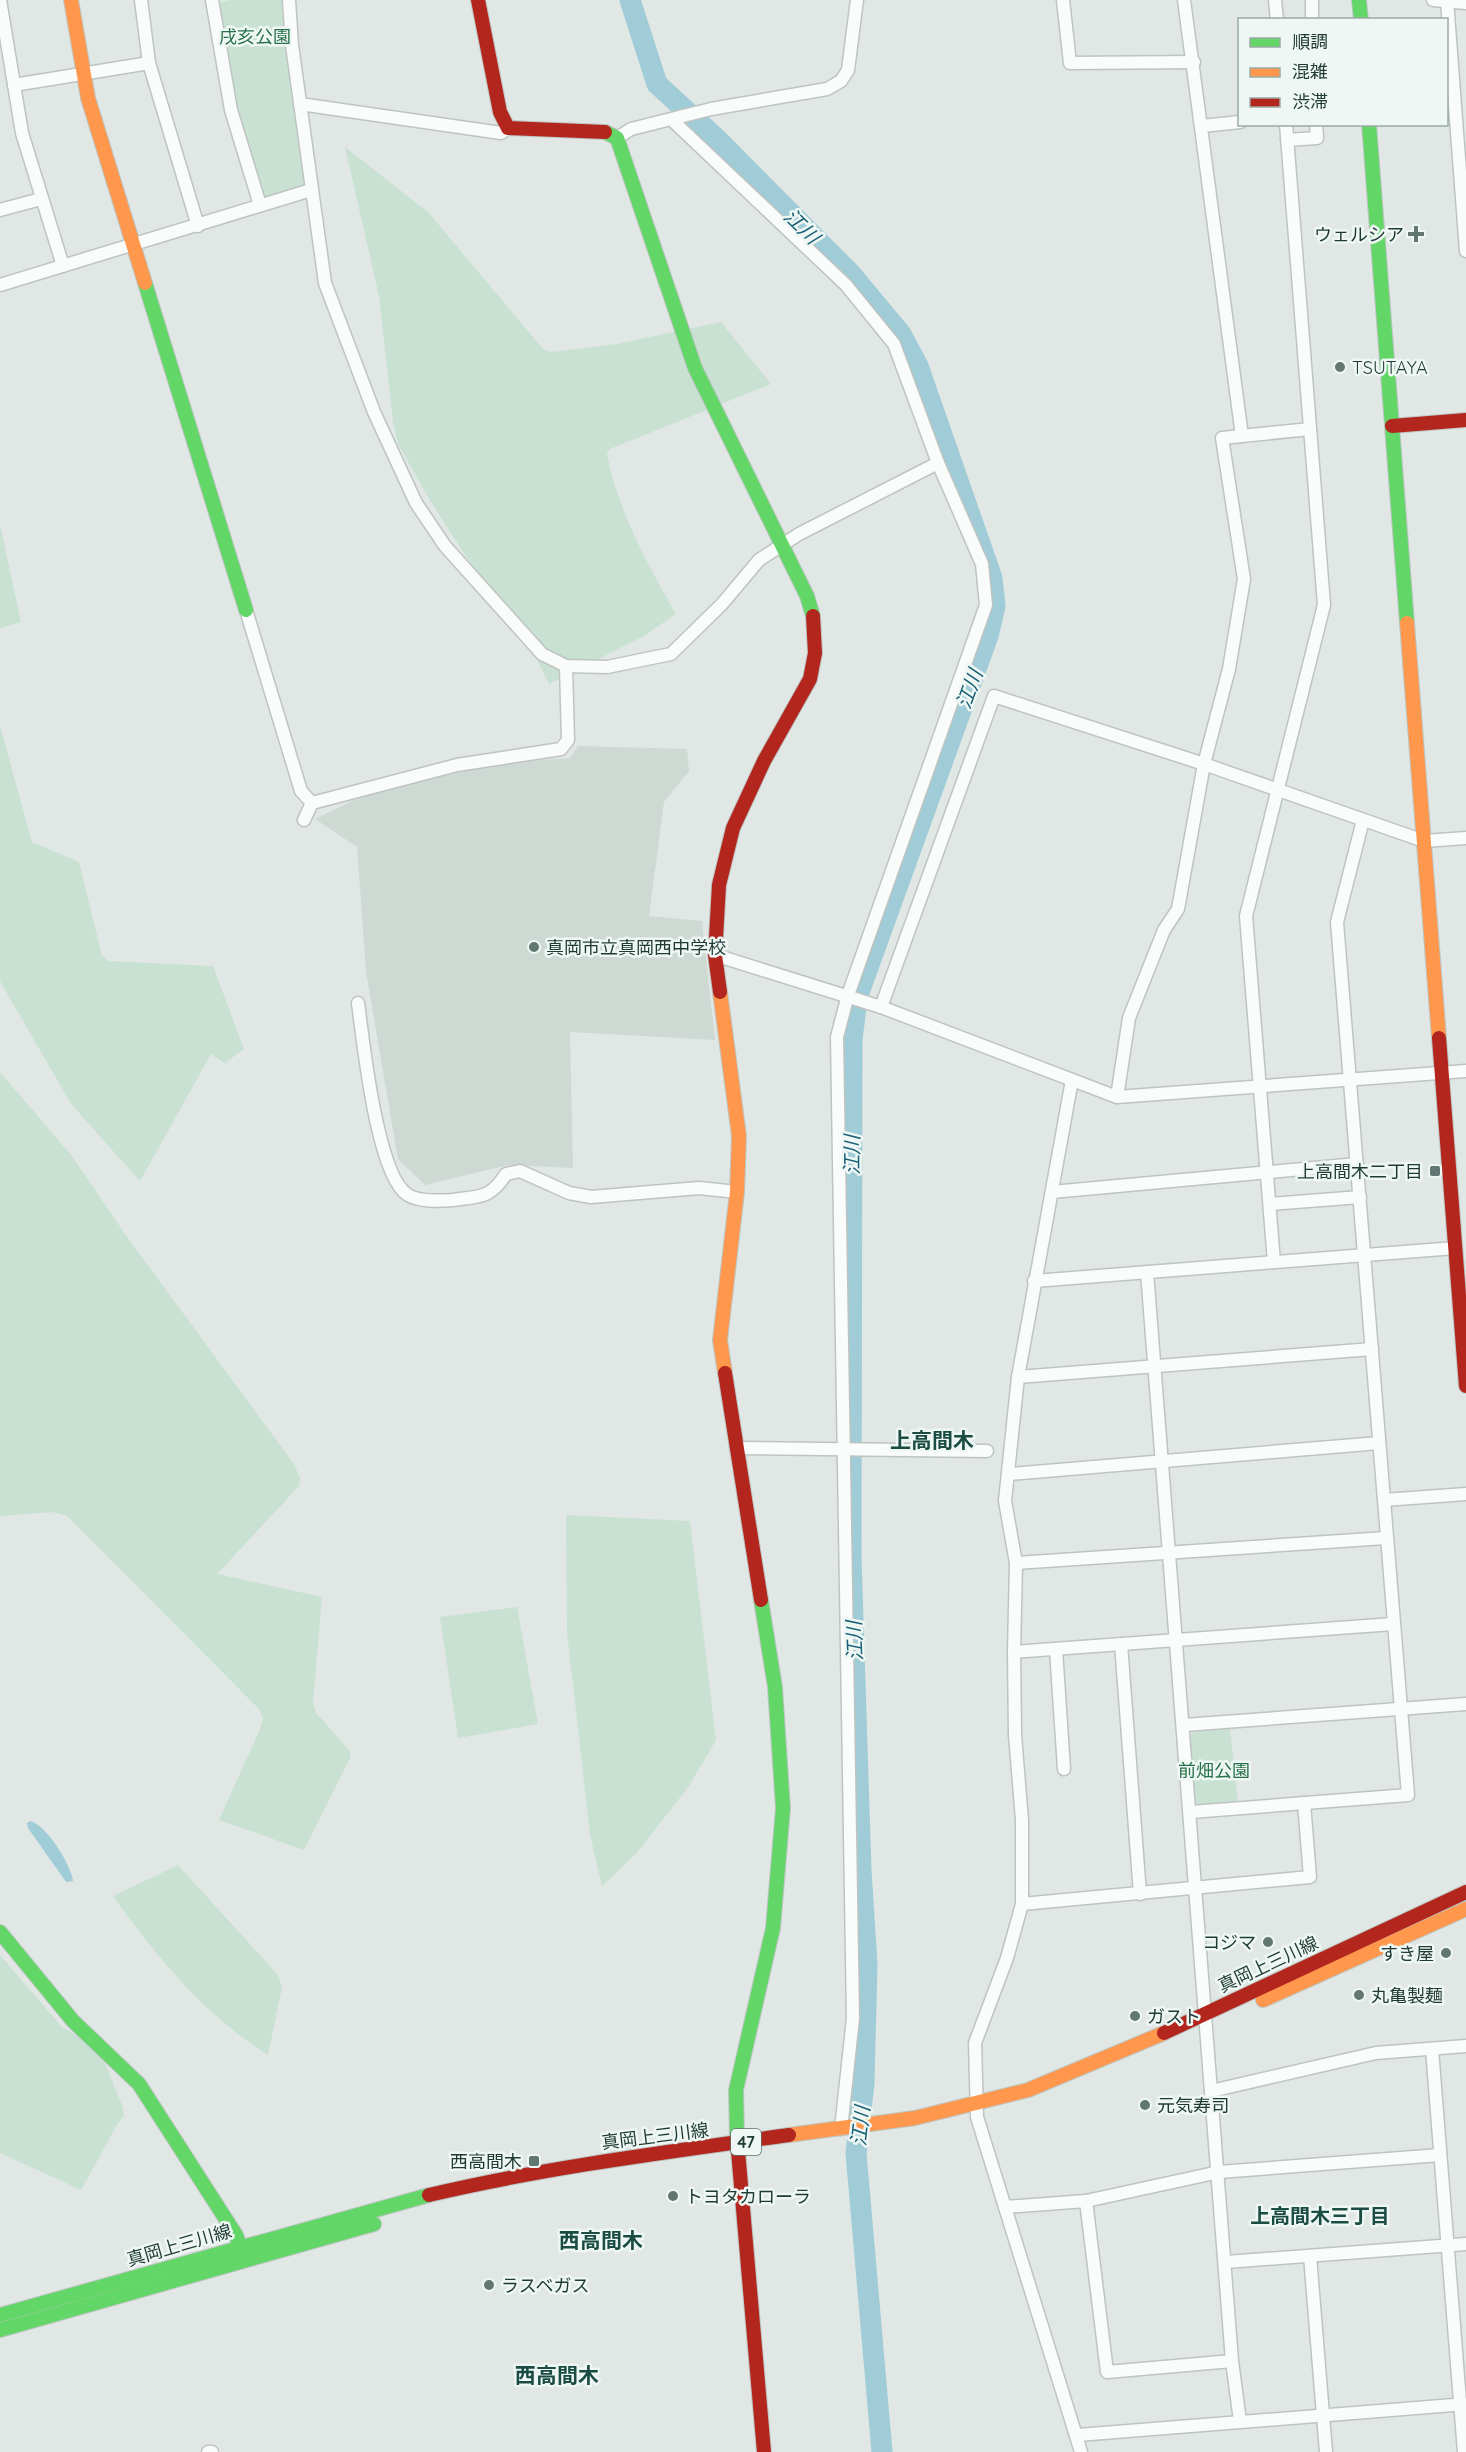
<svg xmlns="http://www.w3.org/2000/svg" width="1466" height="2452" font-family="Quicksand,'Noto Sans JP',sans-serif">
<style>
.built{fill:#ced9d4}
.green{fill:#c9e1d2}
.water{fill:#a0ccd7}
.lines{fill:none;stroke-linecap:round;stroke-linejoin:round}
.river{stroke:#a0ccd7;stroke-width:21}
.street-casing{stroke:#bec4c1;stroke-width:15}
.fast-casing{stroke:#bdc5c2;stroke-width:16}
.slow-casing{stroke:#bdc5c2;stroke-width:16}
.jam-casing{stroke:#bdc5c2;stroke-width:16}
.street{stroke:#fafbfb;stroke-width:12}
.fast{stroke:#63d668;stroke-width:14}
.slow{stroke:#ff974d;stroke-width:14}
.jam{stroke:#b3261e;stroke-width:14}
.poi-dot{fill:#637772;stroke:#eef7f3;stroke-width:2}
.labels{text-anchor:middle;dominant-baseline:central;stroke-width:5;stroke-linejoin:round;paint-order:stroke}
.shield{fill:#eef7f3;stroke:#5d736d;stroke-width:1.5}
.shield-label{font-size:16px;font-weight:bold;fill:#1f3a34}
.park-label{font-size:18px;fill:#29714a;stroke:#eef7f3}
.poi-label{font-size:18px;fill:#1f3a34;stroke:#eef7f3;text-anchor:start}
.street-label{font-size:18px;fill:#1f3a34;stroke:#eef7f3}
.water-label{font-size:20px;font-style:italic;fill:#196076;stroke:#eef7f3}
.neighbourhood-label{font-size:20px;font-weight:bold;fill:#1b4c43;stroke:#eef7f3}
.quarter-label{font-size:21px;font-weight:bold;fill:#1b4c43;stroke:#eef7f3}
</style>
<rect width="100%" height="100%" fill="#e1e7e4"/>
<path class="built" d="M578,746l109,3 2,22 -25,31 -15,114 53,5 13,119 -145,-8 3,136 -65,-3 -83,20 -27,-26 -32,-187 -9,-125 -42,-28 50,-24 133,-32 72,-5z"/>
<g class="green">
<path d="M232,0h57l22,190 -51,15 -29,-95 -18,-107z"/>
<path d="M345,147l83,65 115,137 8,3 66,-8 104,-22 50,62 -161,65 -3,4c9,54 42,114 69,161l-32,22 -95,48 -20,-40 -66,-92 -35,-55 -30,-53 -5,-22 -14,-126z"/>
<path d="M0,525l21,97 -21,6z"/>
<path d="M0,726l32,116 47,20 23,94 6,5 105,5 31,83 -19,14 -14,-9 -71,127 -69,-77 -71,-123z"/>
<path d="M0,1072l72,84 55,81 167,227 6,14 -1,8 -82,88 105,23 -9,105 3,11 34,38v7l-46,92 -85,-30 41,-91 3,-10 -4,-10 -192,-193 -15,-4 -52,4z"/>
<path d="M566,1515l124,6 26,219 -27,46 -53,68 -34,32 -12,-51 -23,-203z"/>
<path d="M517,1607l21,117 -80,14 -18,-121z"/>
<path d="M1230,1728l8,76 -37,3 -5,-4 -6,-65 4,-7z"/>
<path d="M178,1865l100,110 4,12 -14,68c-63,-39 -112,-99 -155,-159z"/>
<path d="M0,1955l62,72 37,21 24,60 1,8 -6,7 -37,67 -81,-37z"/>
</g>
<path class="water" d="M30,1821c16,3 41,44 43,60l-7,1 -38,-54 -1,-5z"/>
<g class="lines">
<path class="river" d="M630,0l27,84 60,55 134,135 50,60 17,32 74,212 3,28 -7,30 -131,362 -5,42 -1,517 10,313 6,94 -3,119 -8,70 26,299"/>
<g class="street-casing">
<g id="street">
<path d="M0,0l22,133 41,133"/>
<path d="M141,0l8,63 49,163"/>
<path d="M212,0l19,110 29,95"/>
<path d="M289,0l3,45 33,238 49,129 42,91 29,43 97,108 24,12 41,1 64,-13 51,-50 37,-44 40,-26 139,-71"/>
<path d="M1063,0l7,63 124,-1"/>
<path d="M1184,0l58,436"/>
<path d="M1275,0l2,20"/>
<path d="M1312,0v20"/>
<path d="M1433,0l33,3"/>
<path d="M1447,0l19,251"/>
<path d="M14,85l135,-22"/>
<path d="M300,104l201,29 7,-5"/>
<path d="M672,120l174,165 48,59 44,119 44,101 4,41 -138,390 -11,42 16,981 -12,111"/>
<path d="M1202,126l38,-4"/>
<path d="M617,138l14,-9 80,-20 116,-20 14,-8 7,-11 9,-70"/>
<path d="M1287,140l30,-2 -1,-14"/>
<path d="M0,210l41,-11"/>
<path d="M0,285l311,-95"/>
<path d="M246,610l55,181 11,12"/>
<path d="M304,820l8,-17 145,-38 104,-16 7,-9 -2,-74"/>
<path d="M715,955l166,52 236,90 349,-26"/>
<path d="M358,1003c5,37 19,174 50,192 11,7 31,6 45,5 27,-4 37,-1 53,-26l14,-3 49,22 22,4 108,-9 38,4"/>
<path d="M881,1007l113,-311 210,68 220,77 42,-3"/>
<path d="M1072,1080l-54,297 -13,124 11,62 -2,89 1,83 7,85v84l-15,54 -32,85 2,74 104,335"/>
<path d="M1117,1097l12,-79 35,-88 14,-21 26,-145 25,-95 15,-90 -22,-141 88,-9"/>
<path d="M1052,1192l305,-28"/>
<path d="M1270,1204l90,-7"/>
<path d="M1274,1262l-28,-346 78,-311 -38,-481"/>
<path d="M1147,1272l85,1089 8,60"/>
<path d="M1034,1281l421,-33"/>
<path d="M1018,1377l354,-28"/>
<path d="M736,1448l251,3"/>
<path d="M1009,1474l370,-31"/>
<path d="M1384,1500l82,-6"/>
<path d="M1016,1563l370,-25"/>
<path d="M1121,1644l19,250"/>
<path d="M1056,1649l8,120"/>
<path d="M1014,1652l379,-28"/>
<path d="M1184,1725l282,-21"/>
<path d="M1191,1812l217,-17 -71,-873 26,-102"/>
<path d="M1022,1904l288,-27 -6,-74"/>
<path d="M1432,2049l32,403"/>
<path d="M1211,2091l165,-38 90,-7"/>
<path d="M1086,2201l21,171 125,-11"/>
<path d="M1005,2207l81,-6 133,-29 221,-17"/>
<path d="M1310,2256l16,196"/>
<path d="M1226,2262l240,-18"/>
<path d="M1078,2435l388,-31"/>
<path d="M208,2452h4"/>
</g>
</g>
<g class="fast-casing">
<g id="fast">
<path d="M1359,0l2,20"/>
<path d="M1369,124l38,499"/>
<path d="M605,132l12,6 78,230 112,228 6,20"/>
<path d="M145,283l101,327"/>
<path d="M0,1932l73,89 66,63 97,151 8,23"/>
<path d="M737,2139l-1,-49 37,-162 10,-120 -8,-121 -14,-87"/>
<path d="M0,2315l429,-120"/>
<path d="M0,2330l374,-106"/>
</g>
</g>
<g class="slow-casing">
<g id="slow">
<path d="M71,0l17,98 57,185"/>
<path d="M1407,623l32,415"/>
<path d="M720,992l19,144 -2,56 -17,148 5,33"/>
<path d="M1263,2000l203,-91"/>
<path d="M789,2135l126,-17 113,-28 136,-57"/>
</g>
</g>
<g class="jam-casing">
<g id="jam">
<path d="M478,0l22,112 8,16 97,4"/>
<path d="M1392,426l74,-6"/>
<path d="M720,992l-5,-37 4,-70 14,-57 31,-67 46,-82 5,-26 -2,-37"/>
<path d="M1439,1038l27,348"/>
<path d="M725,1373l36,227"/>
<path d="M1164,2033l302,-141"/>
<path d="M737,2139l27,313"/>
<path d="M429,2195c119,-28 239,-43 360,-60"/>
</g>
</g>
<use href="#street" class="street"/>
<use href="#fast" class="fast"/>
<use href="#slow" class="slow"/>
<use href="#jam" class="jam"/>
</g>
<g class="poi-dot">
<path d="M1413 225h6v6h6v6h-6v6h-6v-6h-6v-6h6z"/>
<circle cx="1340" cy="367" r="6"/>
<circle cx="534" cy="947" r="6"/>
<rect x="1429" y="1165" width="12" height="12" rx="3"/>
<circle cx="1268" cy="1942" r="6"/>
<circle cx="1446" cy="1953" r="6"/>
<circle cx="1359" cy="1995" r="6"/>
<circle cx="1135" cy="2016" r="6"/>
<circle cx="1145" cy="2105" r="6"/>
<rect x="528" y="2155" width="12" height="12" rx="3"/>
<circle cx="673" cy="2196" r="6"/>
<circle cx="489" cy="2285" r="6"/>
</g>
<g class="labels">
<rect class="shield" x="731" y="2129" width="30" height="26" rx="4.5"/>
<g class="shield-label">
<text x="746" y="2142">47</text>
</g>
<g class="park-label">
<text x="255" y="36">戌亥公園</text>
<text x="1214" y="1770">前畑公園</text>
</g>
<g class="poi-label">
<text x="1404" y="234" text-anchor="end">ウェルシア</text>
<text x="1352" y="367">TSUTAYA</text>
<text x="546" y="947">真岡市立真岡西中学校</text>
<text x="1423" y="1171" text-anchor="end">上高間木二丁目</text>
<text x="1256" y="1942" text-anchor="end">コジマ</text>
<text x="1434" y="1953" text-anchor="end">すき屋</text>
<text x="1371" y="1995">丸亀製麺</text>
<text x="1147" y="2016">ガスト</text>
<text x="1157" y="2105">元気寿司</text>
<text x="522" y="2161" text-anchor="end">西高間木</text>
<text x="685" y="2196">トヨタカローラ</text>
<text x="501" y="2285">ラスベガス</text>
</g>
<g class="street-label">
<text transform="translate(1268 1964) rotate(-25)">真岡上三川線</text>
<text transform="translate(655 2136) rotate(-7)">真岡上三川線</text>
<text transform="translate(179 2245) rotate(-16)">真岡上三川線</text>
</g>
<g class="water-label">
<text transform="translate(802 226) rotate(44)">江川</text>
<text transform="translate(969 689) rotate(-70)">江川</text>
<text transform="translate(851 1155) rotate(-90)">江川</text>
<text transform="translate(854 1641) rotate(-92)">江川</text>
<text transform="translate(860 2126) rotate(-84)">江川</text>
</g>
<g class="neighbourhood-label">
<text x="1320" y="2215">上高間木三丁目</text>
</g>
<g class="quarter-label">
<text x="932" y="1440">上高間木</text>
<text x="601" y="2240">西高間木</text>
<text x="557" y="2375">西高間木</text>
</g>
</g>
<rect x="1238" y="18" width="210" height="108" fill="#eef7f3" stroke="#9baba7" stroke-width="1.5"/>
<rect x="1250" y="38" width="30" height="9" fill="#63d668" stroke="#9baba7" stroke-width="1.5"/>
<text x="1292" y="48" font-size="18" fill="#1f3a34">順調</text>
<rect x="1250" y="68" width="30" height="9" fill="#ff974d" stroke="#9baba7" stroke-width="1.5"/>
<text x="1292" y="78" font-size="18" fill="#1f3a34">混雑</text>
<rect x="1250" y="98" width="30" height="9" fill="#b3261e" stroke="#9baba7" stroke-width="1.5"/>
<text x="1292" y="108" font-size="18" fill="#1f3a34">渋滞</text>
</svg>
